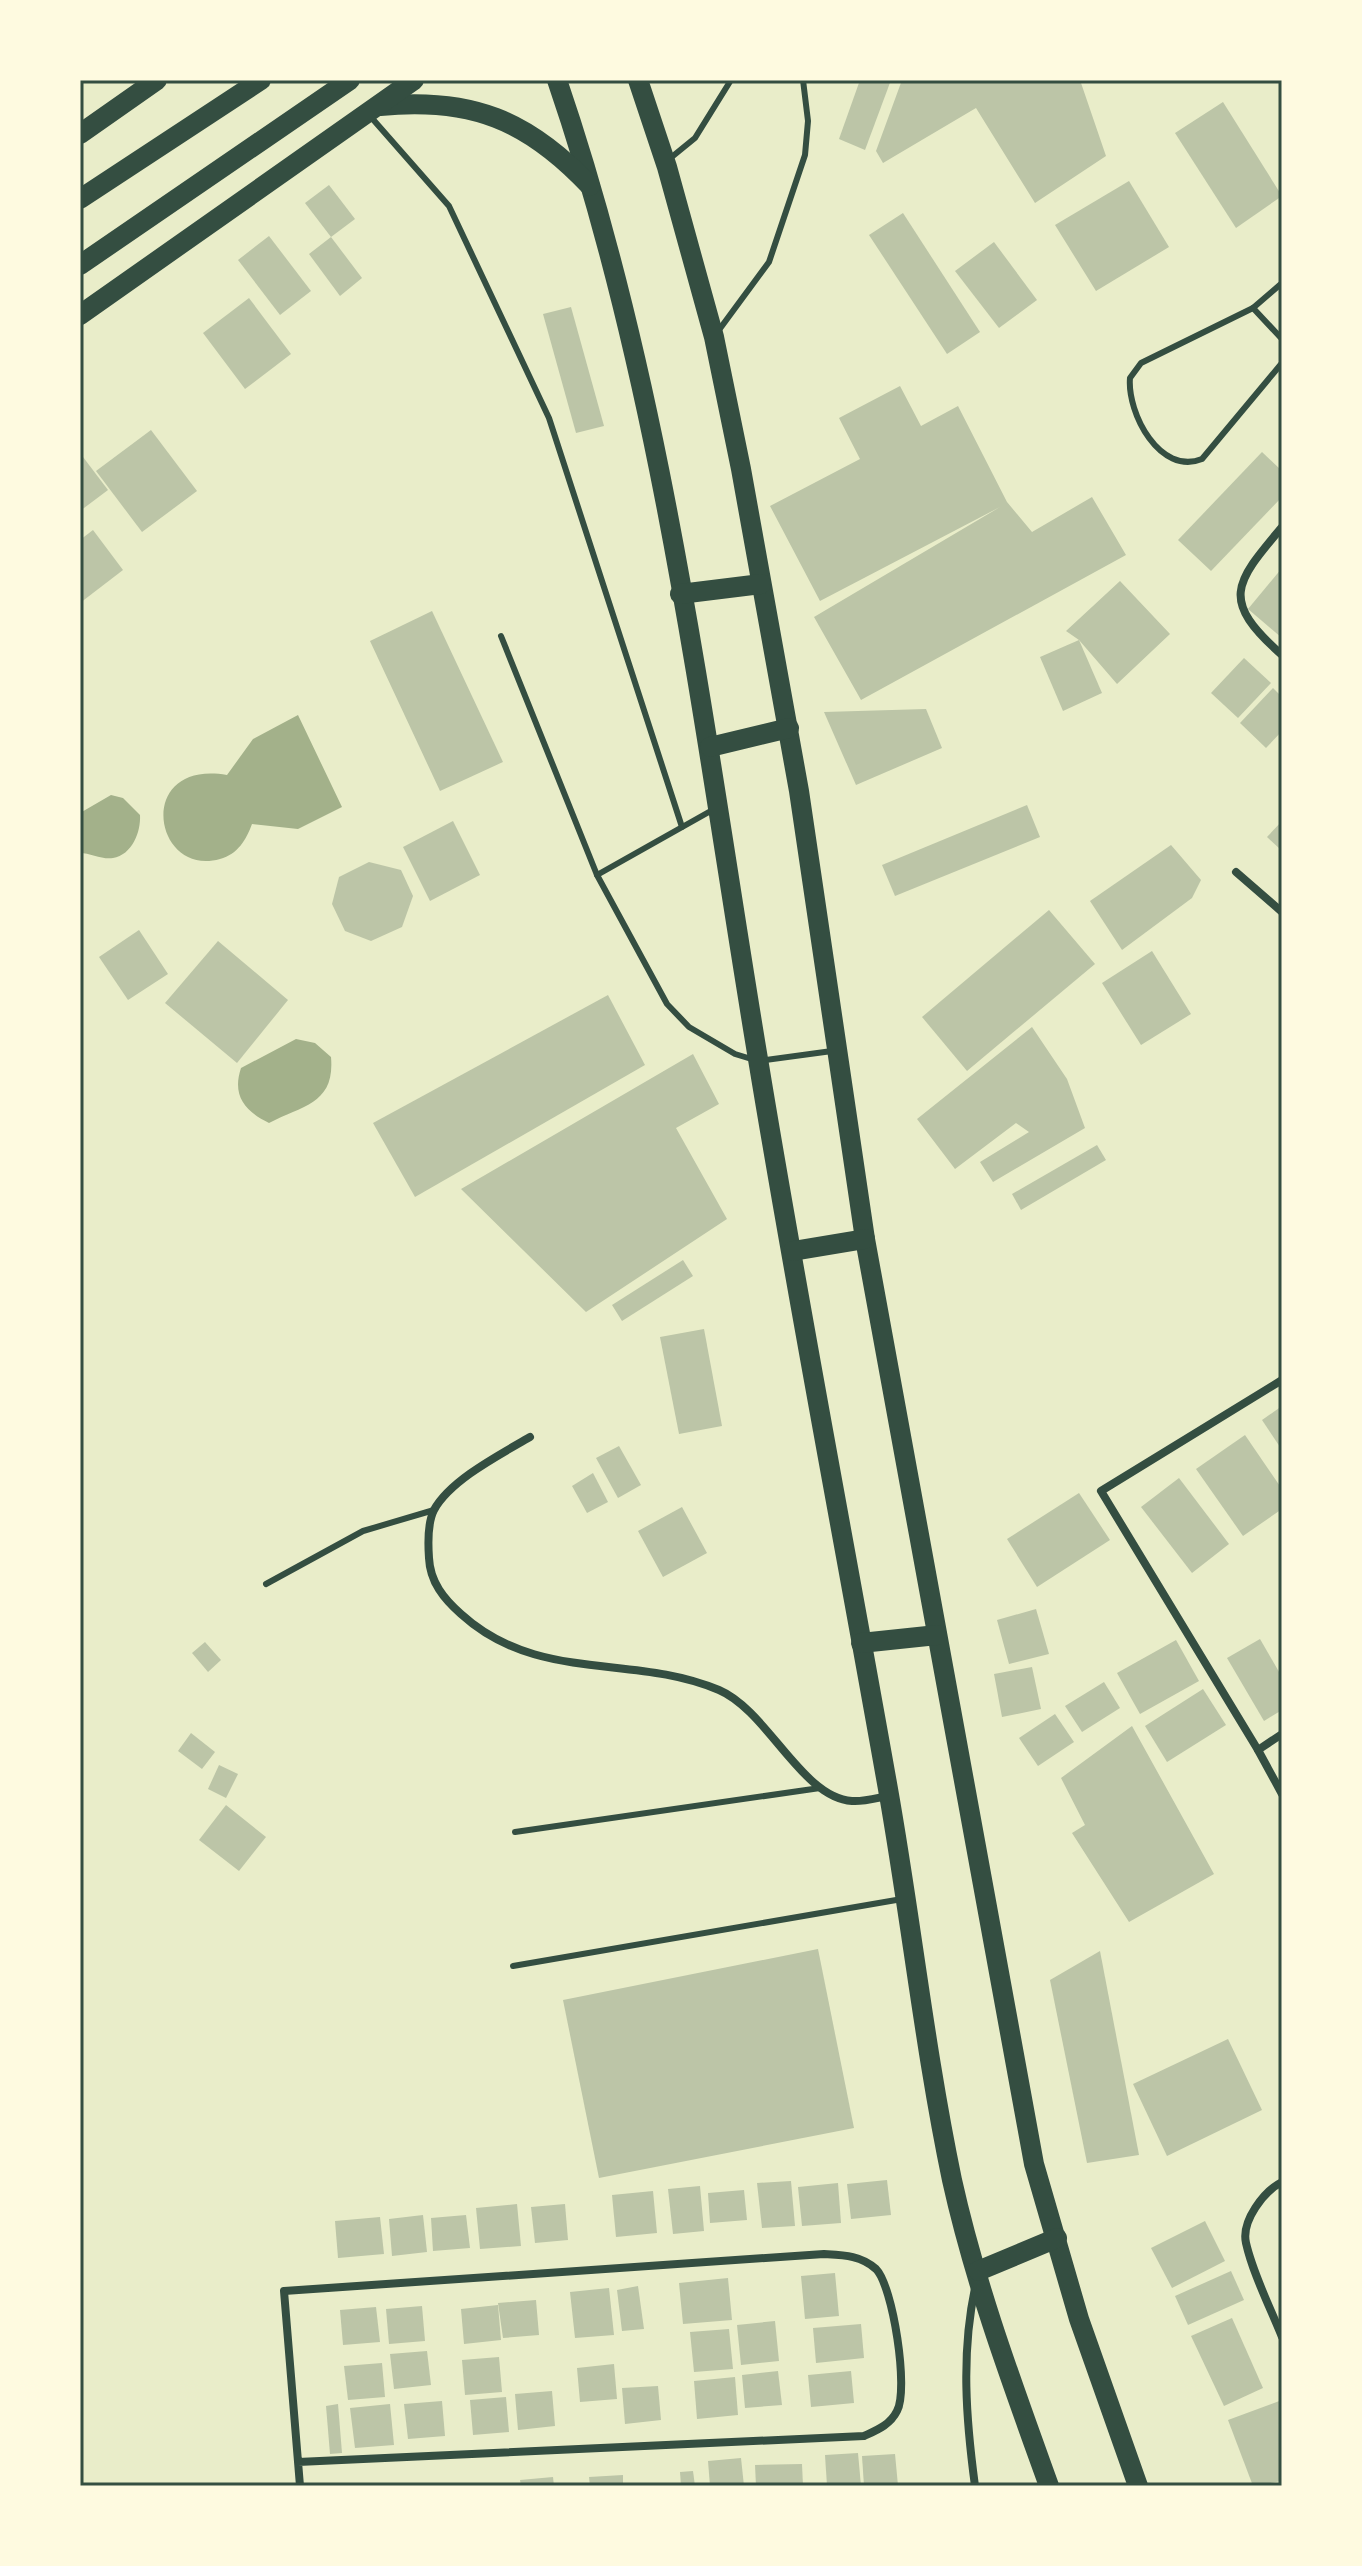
<svg xmlns="http://www.w3.org/2000/svg" width="1362" height="2566" font-family="'Exo 2',sans-serif">
<style>
.water{fill:#a3b18a}
.building{fill:#bcc5a7}
.lines{fill:none;stroke-linecap:round;stroke-linejoin:round}
.service{stroke:#344e41;stroke-width:6}
.minor{stroke:#344e41;stroke-width:8}
.primary{stroke:#344e41;stroke-width:20}
.neatline{fill:none;stroke:#344e41;stroke-width:3}
</style>
<rect width="100%" height="100%" fill="#e9edc9"/>
<g class="water">
<path d="M298,715l44,92 -44,22 -46,-5c-6,16 -14,30 -32,35 -67,19 -86,-100 7,-84l26,-36z"/>
<path d="M111,795l12,3 17,17c1,17 -8,40 -27,43 -10,2 -23,-5 -33,-5v-40z"/>
<path d="M296,1039l19,4 16,14c4,46 -26,48 -62,66 -25,-12 -37,-28 -28,-55z"/>
</g>
<g class="building">
<path d="M860,80h31l-26,70 -26,-11z"/>
<path d="M902,80h178l26,76 -71,47 -59,-95 -93,55 -7,-12z"/>
<path d="M1223,102l59,94 -46,32 -61,-95z"/>
<path d="M1129,181l40,66 -73,44 -41,-66z"/>
<path d="M329,185l26,34 -24,18 -26,-34z"/>
<path d="M903,213l77,119 -33,22 -78,-119z"/>
<path d="M269,236l42,55 -31,24 -42,-55z"/>
<path d="M331,237l31,41 -22,18 -31,-42z"/>
<path d="M994,242l43,58 -38,28 -44,-57z"/>
<path d="M249,298l42,56 -46,35 -42,-56z"/>
<path d="M571,307l33,119 -28,7 -33,-119z"/>
<path d="M900,386l21,40 37,-20 49,96 25,30 60,-35 34,58 -265,145 -47,-83 186,-110 -180,94 -50,-95 90,-47 -21,-41z"/>
<path d="M151,430l46,61 -55,41 -46,-61z"/>
<path d="M1262,452l20,19v26l-71,74 -33,-31z"/>
<path d="M80,453l28,37 -28,21z"/>
<path d="M93,530l30,40 -43,33v-63z"/>
<path d="M1282,568v70l-34,-29z"/>
<path d="M1120,581l50,53 -53,50 -38,-44 -13,-9z"/>
<path d="M432,611l71,151 -63,29 -70,-150z"/>
<path d="M1079,640l23,53 -39,18 -23,-54z"/>
<path d="M1244,658l27,25 -33,35 -27,-25z"/>
<path d="M1273,688l9,9v34l-16,17 -26,-25z"/>
<path d="M926,709l16,39 -86,37 -32,-73z"/>
<path d="M1027,805l13,32 -145,59 -13,-31z"/>
<path d="M453,821l27,54 -50,26 -27,-54z"/>
<path d="M1282,821v30l-15,-14z"/>
<path d="M1171,845l30,35 -9,18 -70,52 -32,-49z"/>
<path d="M369,862l32,8 12,26 -11,31 -31,14 -26,-10 -13,-27 7,-27z"/>
<path d="M1049,910l46,54 -128,107 -45,-54z"/>
<path d="M139,930l29,44 -40,26 -29,-43z"/>
<path d="M218,941l70,59 -51,63 -72,-60z"/>
<path d="M1152,951l39,63 -50,31 -39,-62z"/>
<path d="M608,995l37,70 -230,132 -42,-74z"/>
<path d="M1032,1027l35,52 18,49 -92,54 -13,-20 49,-30 -13,-9 -61,46 -38,-50z"/>
<path d="M693,1054l26,50 -43,24 51,91 -141,93 -125,-123z"/>
<path d="M1097,1145l9,15 -85,50 -9,-16z"/>
<path d="M683,1260l10,16 -71,45 -10,-16z"/>
<path d="M704,1329l18,97 -43,8 -19,-97z"/>
<path d="M1282,1406v44l-20,-30z"/>
<path d="M1245,1435l37,54v20l-39,27 -47,-67z"/>
<path d="M619,1446l22,39 -23,13 -22,-40z"/>
<path d="M593,1473l15,29 -21,11 -15,-27z"/>
<path d="M1179,1478l50,66 -37,29 -51,-66z"/>
<path d="M1079,1493l31,47 -73,47 -30,-48z"/>
<path d="M682,1507l25,46 -44,24 -25,-46z"/>
<path d="M1036,1609l13,45 -40,10 -12,-44z"/>
<path d="M1260,1639l22,38v33l-18,11 -37,-63z"/>
<path d="M1176,1640l23,41 -59,33 -23,-41z"/>
<path d="M205,1642l16,18 -13,12 -16,-19z"/>
<path d="M1032,1667l9,42 -39,8 -8,-43z"/>
<path d="M1104,1682l16,26 -38,24 -17,-26z"/>
<path d="M1203,1689l23,36 -59,37 -22,-36z"/>
<path d="M1055,1714l19,28 -36,24 -19,-28z"/>
<path d="M1132,1726l82,148 -85,48 -57,-89 13,-8 -24,-47z"/>
<path d="M191,1733l24,19 -13,17 -24,-18z"/>
<path d="M219,1765l19,9 -12,24 -18,-9z"/>
<path d="M226,1805l40,32 -27,34 -40,-31z"/>
<path d="M818,1949l36,179 -255,50 -36,-178z"/>
<path d="M1100,1951l39,204 -52,8 -37,-183z"/>
<path d="M1228,2039l34,71 -95,46 -34,-72z"/>
<path d="M887,2180l4,35 -40,4 -4,-35z"/>
<path d="M791,2181l4,45 -33,2 -5,-45z"/>
<path d="M838,2183l3,40 -39,3 -4,-39z"/>
<path d="M700,2186l4,45 -31,3 -5,-45z"/>
<path d="M744,2190l3,30 -37,3 -2,-30z"/>
<path d="M653,2191l4,42 -41,4 -4,-42z"/>
<path d="M517,2204l4,42 -41,3 -4,-41z"/>
<path d="M565,2204l3,36 -33,3 -4,-36z"/>
<path d="M423,2215l4,37 -35,4 -3,-37z"/>
<path d="M466,2215l4,33 -37,3 -2,-33z"/>
<path d="M380,2217l4,37 -46,4 -3,-37z"/>
<path d="M1205,2221l20,40 -53,27 -21,-40z"/>
<path d="M1231,2271l13,29 -56,25 -13,-29z"/>
<path d="M835,2273l4,43 -34,3 -4,-43z"/>
<path d="M728,2278l4,42 -49,4 -4,-41z"/>
<path d="M638,2286l6,43 -22,2 -5,-41z"/>
<path d="M609,2288l5,47 -39,3 -5,-46z"/>
<path d="M536,2300l3,35 -36,3 -5,-35z"/>
<path d="M498,2305l3,35 -37,4 -3,-35z"/>
<path d="M422,2306l3,35 -36,3 -3,-35z"/>
<path d="M376,2307l4,35 -37,3 -3,-35z"/>
<path d="M1232,2318l31,70 -39,18 -33,-70z"/>
<path d="M775,2321l4,40 -38,4 -4,-40z"/>
<path d="M861,2324l3,34 -48,5 -3,-35z"/>
<path d="M729,2329l4,40 -39,3 -4,-40z"/>
<path d="M427,2351l4,34 -37,4 -4,-35z"/>
<path d="M499,2357l3,35 -37,3 -3,-35z"/>
<path d="M382,2363l3,34 -37,3 -4,-34z"/>
<path d="M614,2364l3,35 -37,3 -3,-34z"/>
<path d="M778,2371l4,34 -37,3 -3,-33z"/>
<path d="M851,2371l3,32 -43,4 -3,-32z"/>
<path d="M735,2377l3,38 -41,4 -3,-38z"/>
<path d="M658,2386l3,34 -36,4 -3,-36z"/>
<path d="M552,2391l3,35 -37,4 -3,-36z"/>
<path d="M506,2397l3,35 -36,3 -3,-35z"/>
<path d="M1282,2400v81l-29,5 -25,-66z"/>
<path d="M442,2401l3,35 -37,3 -4,-35z"/>
<path d="M338,2404l4,49 -12,1 -4,-48z"/>
<path d="M390,2404l4,41 -39,3 -5,-40z"/>
<path d="M858,2453l3,33h-34l-2,-31z"/>
<path d="M895,2454l3,32h-34l-2,-30z"/>
<path d="M741,2458l3,28h-34l-2,-25z"/>
<path d="M802,2464l1,22h-47l-1,-21z"/>
<path d="M693,2471l2,15h-14l-1,-14z"/>
<path d="M623,2475v11h-33l-1,-9z"/>
<path d="M553,2477l1,9h-33l-1,-6z"/>
</g>
<g class="lines">
<g class="service">
<path d="M370,116l79,90 100,212 133,409"/>
<path d="M668,160l27,-22 36,-58"/>
<path d="M1282,283l-29,25 -112,55 -11,15c-3,35 30,98 72,81l80,-96"/>
<path d="M1253,308l29,31"/>
<path d="M716,334l53,-72 36,-107 3,-34 -5,-41"/>
<path d="M501,636l96,239 70,129 22,23 46,27 23,7 74,-10"/>
<path d="M597,875l119,-67"/>
<path d="M266,1584l97,-53 71,-21"/>
<path d="M515,1832l305,-44"/>
<path d="M513,1966l389,-67"/>
</g>
<g class="minor">
<path d="M1282,527c-48,57 -62,73 0,128"/>
<path d="M1236,872l46,40"/>
<path d="M1282,1380l-181,111 157,259 24,-16"/>
<path d="M530,1437c-29,17 -80,43 -96,73 -7,14 -6,34 -5,48 1,24 15,41 32,56 77,70 171,39 258,76 49,21 83,108 133,111 11,1 25,-3 36,-5"/>
<path d="M1258,1750l24,44"/>
<path d="M1282,2182c-18,9 -41,39 -36,61 7,31 24,64 36,94"/>
<path d="M975,2288c-14,66 -9,131 0,198"/>
<path d="M298,2462l566,-26c13,-6 26,-11 33,-25 12,-21 -4,-125 -21,-142 -15,-14 -34,-14 -52,-15l-540,37 16,195"/>
</g>
<g class="primary">
<path d="M557,80c107,312 147,655 201,979 40,244 87,487 130,730 23,130 37,262 64,391 23,104 61,206 97,306"/>
<path d="M638,80l29,87 47,170 27,132 58,322 66,448 169,925 45,155 59,167"/>
<path d="M380,106c91,-9 148,14 210,80"/>
<path d="M80,134l77,-54"/>
<path d="M80,199l181,-119"/>
<path d="M80,265l270,-185"/>
<path d="M80,315l334,-235"/>
<path d="M680,594l81,-10"/>
<path d="M710,747l79,-19"/>
<path d="M793,1251l72,-12"/>
<path d="M861,1643l76,-8"/>
<path d="M978,2271l79,-33"/>
</g>
</g>
<rect width="1362" height="2566" fill="none" stroke="#fefae0" stroke-width="164"/>
<rect x="82" y="82" width="1198" height="2402" class="neatline"/>
</svg>
